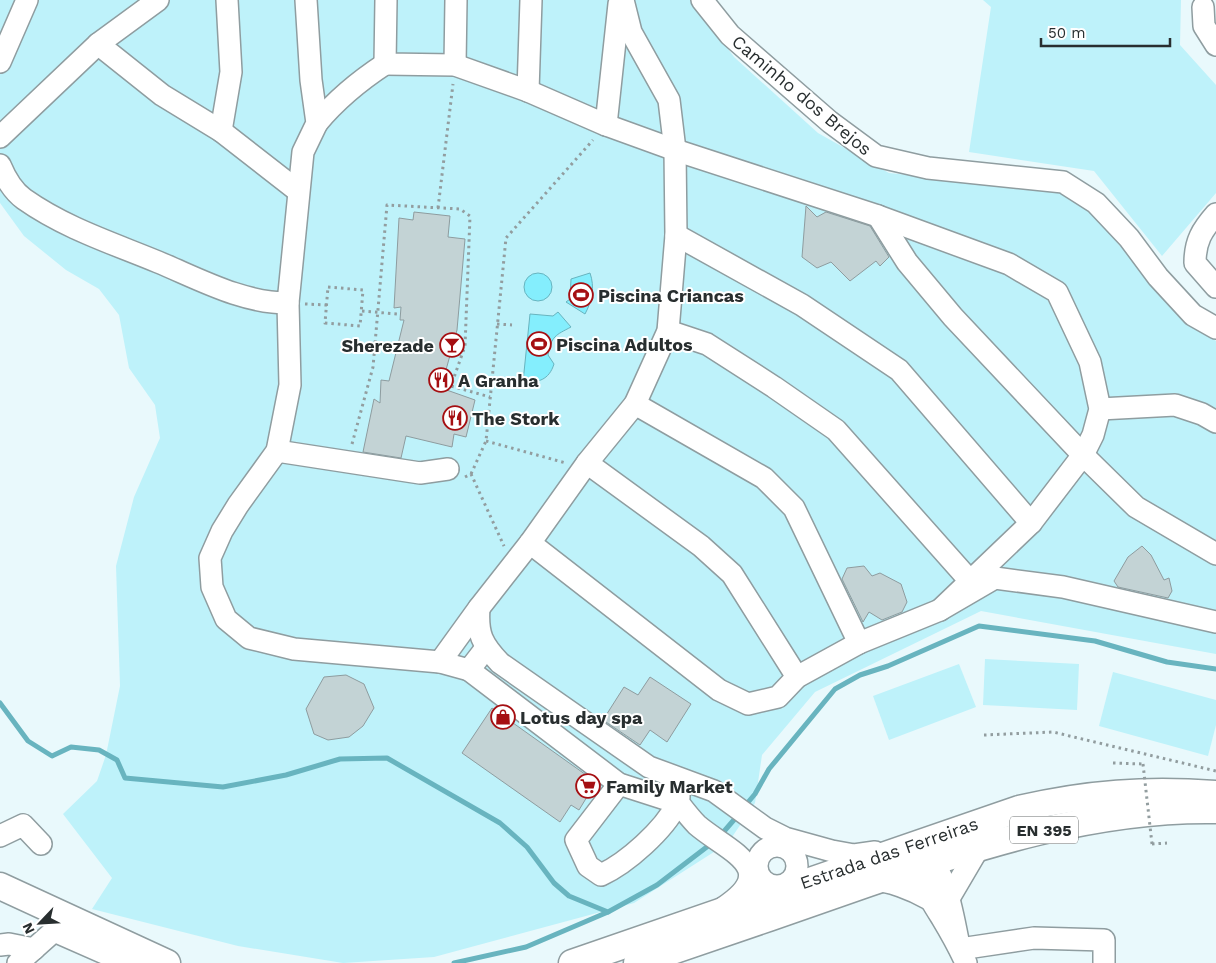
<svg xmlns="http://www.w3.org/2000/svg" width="1216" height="963" font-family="'Work Sans',sans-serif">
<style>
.green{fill:#bef2fa}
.water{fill:#84eefd;stroke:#68b4bf}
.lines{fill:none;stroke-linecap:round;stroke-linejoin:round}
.stream{stroke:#68b4bf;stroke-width:5}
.building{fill:#c3d3d5;stroke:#8e9c9f}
.minor-casing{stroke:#8f9da0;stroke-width:24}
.major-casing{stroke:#8f9da0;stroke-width:29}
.path{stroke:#929d9f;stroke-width:3;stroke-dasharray:2.5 4;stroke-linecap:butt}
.minor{stroke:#fff;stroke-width:21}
.major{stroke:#fff;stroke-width:26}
.path-bridge{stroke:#929d9f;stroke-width:3;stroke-dasharray:2.5 4;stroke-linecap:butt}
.labels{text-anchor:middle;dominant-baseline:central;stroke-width:4;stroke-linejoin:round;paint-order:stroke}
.shield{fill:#fff;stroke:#686d6d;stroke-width:1}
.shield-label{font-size:16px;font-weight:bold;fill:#282e2f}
.street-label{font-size:18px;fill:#282e2f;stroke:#fff}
.poi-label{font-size:18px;font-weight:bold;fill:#282e2f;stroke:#fff;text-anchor:start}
</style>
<rect width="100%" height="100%" fill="#e9f9fc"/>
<g class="green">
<path d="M0,0h692l42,57 84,76 71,40 167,17 33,19 85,101 42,31v313l-235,-43 -166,81 -53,63 -7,48 -27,40 -94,60 -200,54 -91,6 -105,-17 -146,-37 20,-31 -49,-64 34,-33 9,-26 14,-69 -4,-120 18,-69 26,-59 -5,-33 -26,-37 -10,-53 -20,-26 -33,-19 -42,-34 -24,-33z"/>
<path d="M983,0h198l-1,45 36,40v108l-54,63 -68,-85 -125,-19 22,-145z"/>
<path d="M985,659l94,5 -2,46 -94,-5z"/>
<path d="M959,664l17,43 -87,33 -16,-44z"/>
<path d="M1113,672l103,28v25l-8,31 -109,-30z"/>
</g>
<g class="water">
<circle cx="538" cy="287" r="14"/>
<path d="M590,273c5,14 2,28 -5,41l-19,-12 4,-3 1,-20z"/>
<path d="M558,312l13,15c-15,8 -20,9 -23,28l6,9c-5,16 -16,19 -31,18l7,-68 23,2z"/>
</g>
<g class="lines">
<g class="stream">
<path d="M0,703l28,38 24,15 19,-9 28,3 18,10 8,18 98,9 63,-12 54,-16 47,-1 113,65 27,24 27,36 15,13 39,16 49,-27 55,-42"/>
<path d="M744,807l11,-13 14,-25 66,-80 25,-14 28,-9 91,-40 116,15 72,21 49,7"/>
<path d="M720,836l19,-22"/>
<path d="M454,963l72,-16 82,-35"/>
</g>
</g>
<g class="building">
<path d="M806,206l11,11 9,-5 44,14 19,31 -9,9 -4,-5 -26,20 -19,-19 -14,6 -15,-11z"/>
<path d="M414,212l36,4 -2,21 17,2 -8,91 -16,58 34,12 -9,37 -12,-3 -2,13 -46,-11 -5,22 -38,-6 11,-53 6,4 1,-23 8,1 15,-61h-4l1,-13 -7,1 5,-90 14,2z"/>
<path d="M1142,546l9,9 13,25 5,-2 3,13 -4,7 -50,-11 -4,-6 14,-24z"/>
<path d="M864,566l8,10 8,-3 21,11 6,18 -5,10 -20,8 -13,-8 -6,10 -21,-43 5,-11z"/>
<path d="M346,675l18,9 10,24 -11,18 -14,11 -21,3 -14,-6 -8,-25 18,-32z"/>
<path d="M650,677l41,27 -24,38 -17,-12 -10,15 -37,-25 21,-33 14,8z"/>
<path d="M492,708l104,74 -17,28 -8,-5 -11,17 -98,-69z"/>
</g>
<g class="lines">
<g class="minor-casing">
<g id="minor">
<path d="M386,0l-1,64 70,1 73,26 78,34 69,25 203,66 131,48 48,28 33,70 10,47 -7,26 -10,20 -52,68 -91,87"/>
<path d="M702,0l28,35 100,87 46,34 52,12 135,14 33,21 33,35 29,39 35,38 23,13"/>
<path d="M1203,7l1,19 12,19"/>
<path d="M98,44l64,51 59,36 77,60"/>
<path d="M0,62l27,-62"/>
<path d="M455,65l1,-65"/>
<path d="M528,91l3,-91"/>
<path d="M317,123c20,-24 42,-42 68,-59"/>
<path d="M606,125l13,-121"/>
<path d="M221,131l10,-59 -4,-72"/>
<path d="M0,137l98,-93 60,-44"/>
<path d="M0,165c5,12 13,26 24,34 41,29 88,44 134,63 41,17 84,41 130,41l15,-151 14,-29 -6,-43 -5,-80"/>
<path d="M1216,214c-14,16 -21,27 -21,49l21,24"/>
<path d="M878,216l29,46 46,55 130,138 53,52 80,47"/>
<path d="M676,235l126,70 97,65 132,153"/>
<path d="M288,303l2,82 -13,66 -39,54 -16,26 -12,27 2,29 14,32 23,19 45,11 146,13 29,8 17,-22"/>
<path d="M668,331l39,13 67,43 62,43 135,152 13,-2"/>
<path d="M635,404l129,74 30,30 65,135"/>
<path d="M1100,409l75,-4 27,9 14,8"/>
<path d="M277,451l143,22 28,-4"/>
<path d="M587,463l114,83 31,28 65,103"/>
<path d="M530,543l189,147 29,14 30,-7 19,-20 62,-34 81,-33 55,-32 68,9 153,35"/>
<path d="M479,608c-2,26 3,36 21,55l149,104 65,24 51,37 20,10 47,13 22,4 21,-3"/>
<path d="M440,662l39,-54 51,-65 57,-80 48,-59 33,-73 8,-96 -1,-85 -6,-50 -38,-68 -8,-32"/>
<path d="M469,670l150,114 59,19"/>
<path d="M619,784l-43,56 12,26 13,9c26,-12 63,-45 76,-71 3,-4 2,-10 2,-15"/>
<path d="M670,792c9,11 17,23 27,33 30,26 86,43 26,83"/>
<path d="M0,836l23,-11 18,19"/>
<circle cx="777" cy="866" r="20"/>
<path d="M937,852c-23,24 -9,44 5,66 9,15 17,29 24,45"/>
<path d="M921,853c27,13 32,68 39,96"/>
<path d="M871,880c18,0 42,10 58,19"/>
<path d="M948,900l30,-51"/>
<path d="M54,931l73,32"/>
<path d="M0,945l9,-1 25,5"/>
<path d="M960,949l74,-11 70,2v23"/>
<path d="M18,963l36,-32 8,-12"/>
</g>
</g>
<g class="major-casing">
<g id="major">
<path d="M0,886l167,77"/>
<path d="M572,963l447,-154c68,-16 128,-20 197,-15"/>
<path d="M637,963c77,-26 155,-53 232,-80 112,-38 227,-75 346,-73"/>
</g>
</g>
<g class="path">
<path d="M438,208l15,-124"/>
<path d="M328,287l35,3 -3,36 -35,-3z"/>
<path d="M305,304l22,1"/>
<path d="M362,311l35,3"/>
<path d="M497,324l15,1"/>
<path d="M486,441l80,22"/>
<path d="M352,444l21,-77 14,-162 73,4 10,7 -5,130 -14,40 39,11"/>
<path d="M471,474l15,-33 20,-203 87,-98"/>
<path d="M465,477l6,-3 33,72"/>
<path d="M984,735l69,-3 163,39"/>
<path d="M1113,763l30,1"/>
<path d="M1152,844l15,-1"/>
</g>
<use href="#minor" class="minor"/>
<use href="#major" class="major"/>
<path class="path-bridge" d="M1143,764l9,80"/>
</g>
<defs>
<g id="stadium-ring" transform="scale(1.25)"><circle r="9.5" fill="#fff" stroke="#a50f12" stroke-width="1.5"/><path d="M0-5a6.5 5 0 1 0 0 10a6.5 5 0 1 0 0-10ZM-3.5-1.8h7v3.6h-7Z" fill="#a50f12"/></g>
<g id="bar-ring" transform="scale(1.25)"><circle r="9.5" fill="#fff" stroke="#a50f12" stroke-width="1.5"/><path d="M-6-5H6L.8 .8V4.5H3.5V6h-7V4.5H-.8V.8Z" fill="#a50f12"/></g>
<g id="restaurant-ring" transform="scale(1.25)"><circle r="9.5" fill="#fff" stroke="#a50f12" stroke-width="1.5"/><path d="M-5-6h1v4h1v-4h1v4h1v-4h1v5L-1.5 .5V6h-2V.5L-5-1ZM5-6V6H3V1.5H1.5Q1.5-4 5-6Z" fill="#a50f12"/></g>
<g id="shop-ring" transform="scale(1.25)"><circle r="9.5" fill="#fff" stroke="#a50f12" stroke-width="1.5"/><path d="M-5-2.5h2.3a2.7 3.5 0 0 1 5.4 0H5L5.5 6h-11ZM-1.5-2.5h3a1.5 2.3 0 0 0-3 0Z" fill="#a50f12"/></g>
<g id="supermarket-ring" transform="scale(1.25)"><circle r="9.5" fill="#fff" stroke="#a50f12" stroke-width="1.5"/><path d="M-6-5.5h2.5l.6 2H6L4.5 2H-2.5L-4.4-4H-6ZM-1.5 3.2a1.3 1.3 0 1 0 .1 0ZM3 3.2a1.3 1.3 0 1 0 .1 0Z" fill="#a50f12"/></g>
</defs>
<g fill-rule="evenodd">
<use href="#stadium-ring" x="581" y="295"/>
<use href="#stadium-ring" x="539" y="344"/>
<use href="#bar-ring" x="452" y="345"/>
<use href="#restaurant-ring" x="441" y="380"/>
<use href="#restaurant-ring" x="455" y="418"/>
<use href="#shop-ring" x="503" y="717"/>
<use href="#supermarket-ring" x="588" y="786"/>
</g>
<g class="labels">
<rect class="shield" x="1010" y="816.5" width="68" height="27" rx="4"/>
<g class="shield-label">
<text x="1044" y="830">EN 395</text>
</g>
<g class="street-label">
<text transform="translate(802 95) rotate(40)">Caminho dos Brejos</text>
<text transform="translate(889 853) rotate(-19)">Estrada das Ferreiras</text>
</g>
<g class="poi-label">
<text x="598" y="295">Piscina Criancas</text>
<text x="556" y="344">Piscina Adultos</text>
<text x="434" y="345" text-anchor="end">Sherezade</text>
<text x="458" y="380">A Granha</text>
<text x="472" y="418">The Stork</text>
<text x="520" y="717">Lotus day spa</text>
<text x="606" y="786">Family Market</text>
</g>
</g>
<g transform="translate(40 923) rotate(245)" stroke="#ffffff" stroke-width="4" paint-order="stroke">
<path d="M0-4L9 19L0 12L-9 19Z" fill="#282e2f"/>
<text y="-8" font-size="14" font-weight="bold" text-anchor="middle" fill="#282e2f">N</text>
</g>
<path d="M1041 38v8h129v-8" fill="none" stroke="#282e2f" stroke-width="2.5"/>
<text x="1048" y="38" font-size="15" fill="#282e2f" stroke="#ffffff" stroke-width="4" paint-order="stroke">50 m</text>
</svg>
